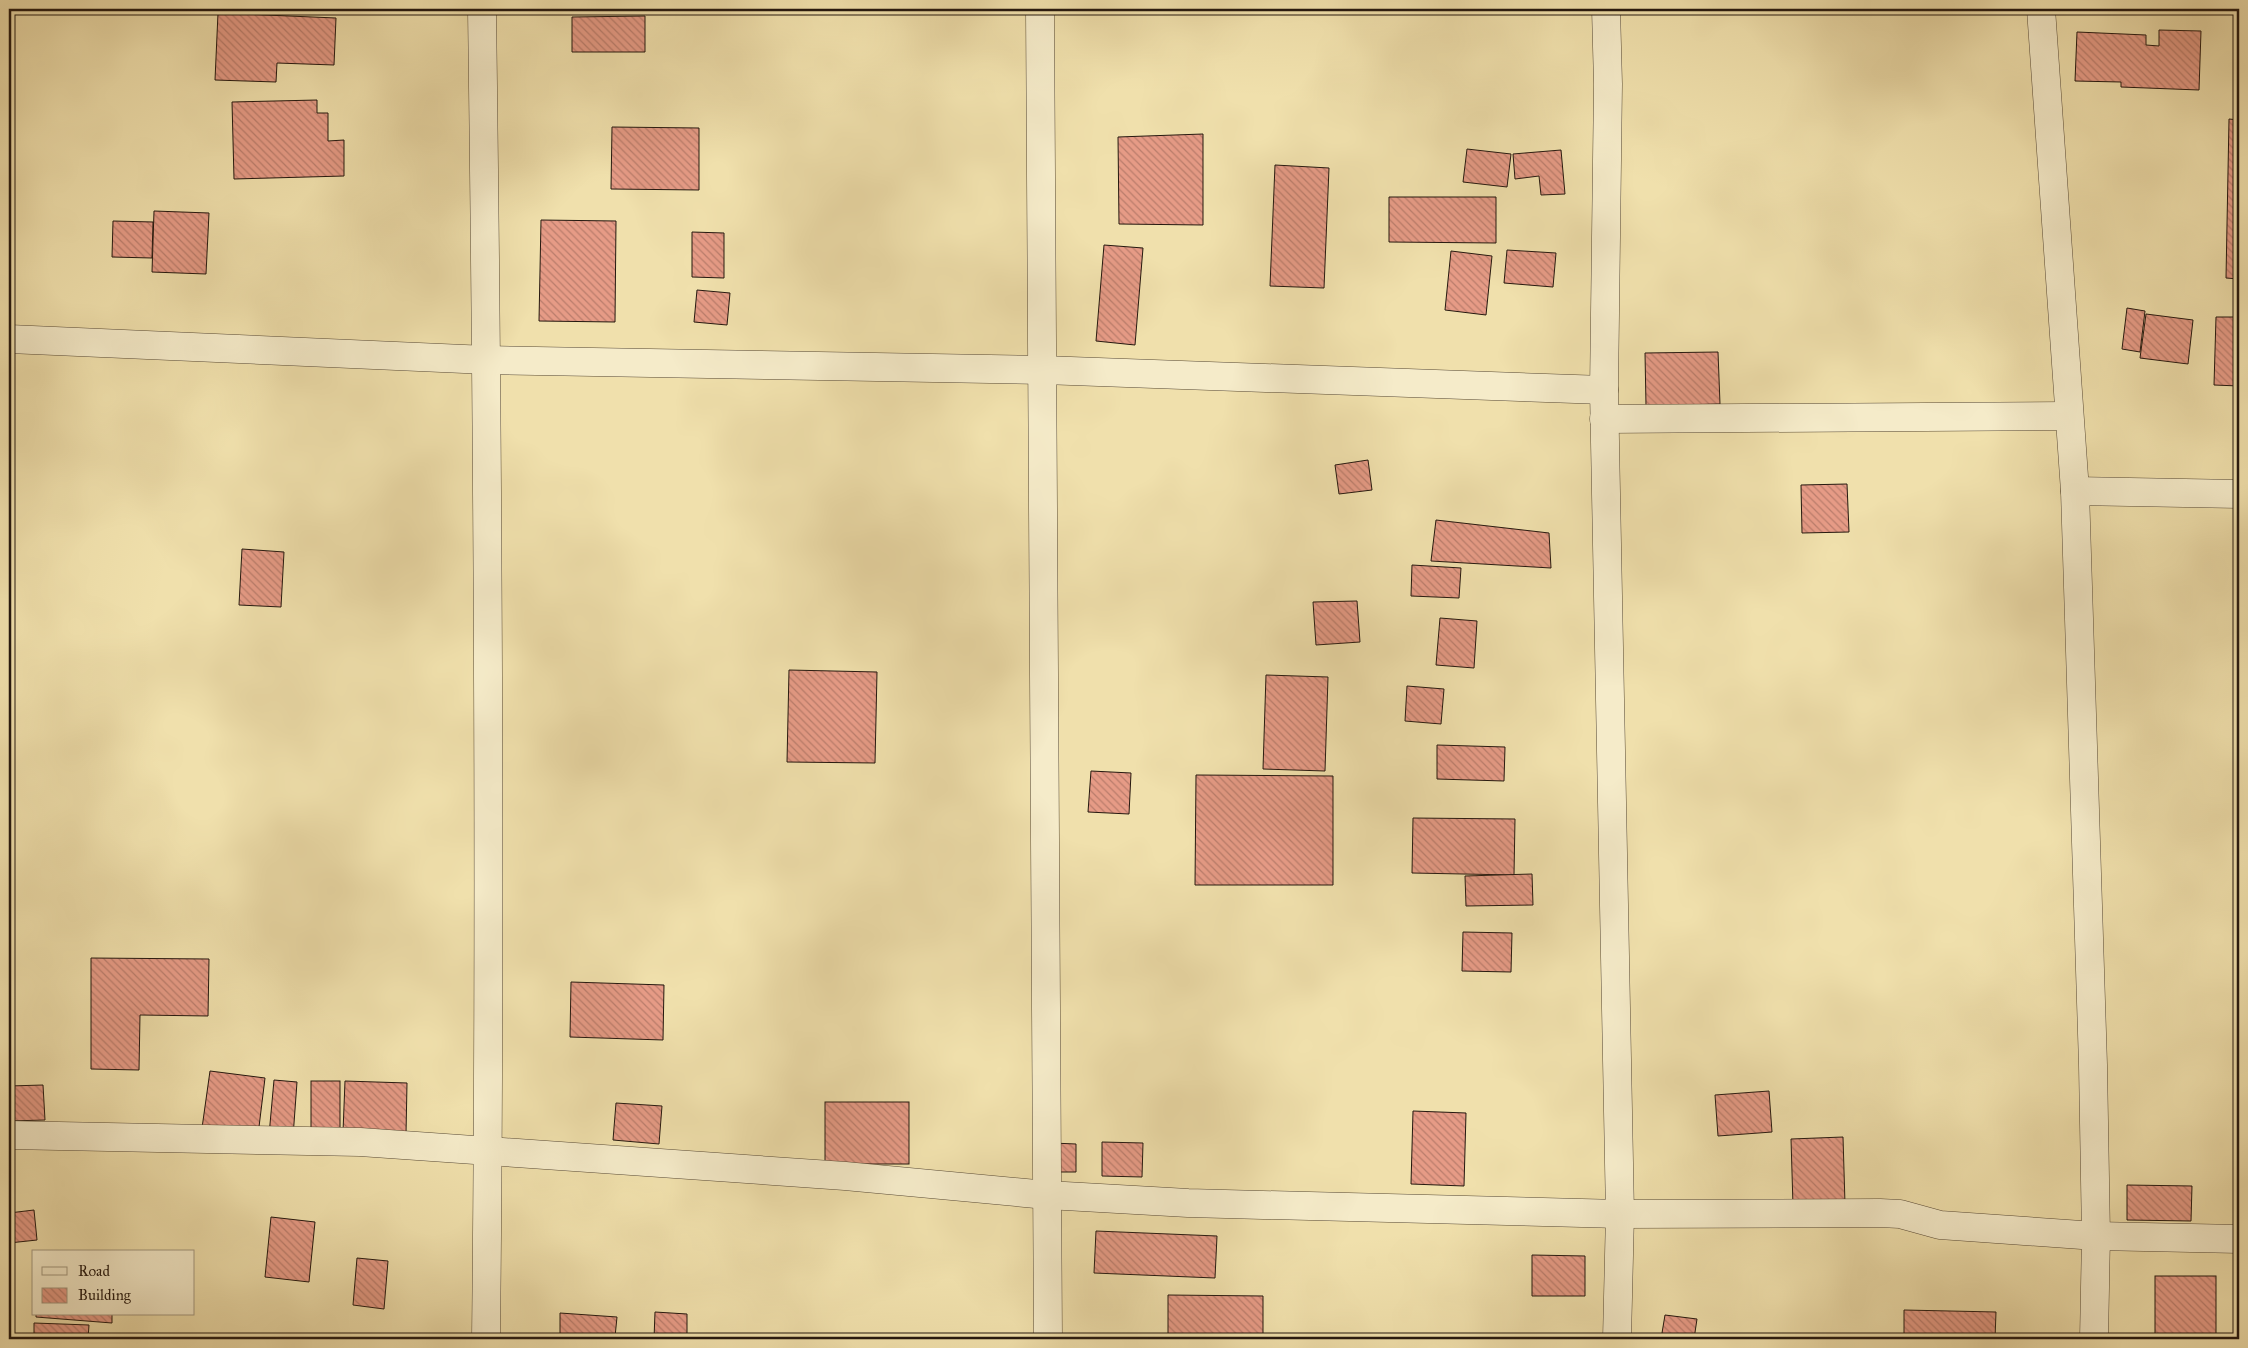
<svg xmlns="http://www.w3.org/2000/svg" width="2248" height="1348" font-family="'IM FELL Great Primer',serif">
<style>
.building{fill:url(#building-back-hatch);stroke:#25180f}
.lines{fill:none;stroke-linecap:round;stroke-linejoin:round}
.minor-casing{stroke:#584a36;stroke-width:29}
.minor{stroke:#f5ebc9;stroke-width:28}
</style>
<defs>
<pattern id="building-back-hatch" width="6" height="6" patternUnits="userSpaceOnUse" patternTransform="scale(1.25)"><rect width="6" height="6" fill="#e69b86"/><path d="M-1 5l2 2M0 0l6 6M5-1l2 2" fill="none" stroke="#ba7d6c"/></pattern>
</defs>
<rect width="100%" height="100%" fill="#f0e0ac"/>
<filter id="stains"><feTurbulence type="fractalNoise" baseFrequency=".004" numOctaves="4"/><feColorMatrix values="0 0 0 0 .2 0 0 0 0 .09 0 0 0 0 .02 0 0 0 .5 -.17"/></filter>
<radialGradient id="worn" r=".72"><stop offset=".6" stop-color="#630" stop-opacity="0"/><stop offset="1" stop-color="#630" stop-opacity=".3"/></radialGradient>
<g class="building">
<path d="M218,13l118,5 -2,47 -57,-2 -1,19 -61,-2z"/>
<path d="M645,16v36h-73v-35z"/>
<path d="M2159,30l42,1 -2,59 -78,-3v-5l-46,-1 2,-49 69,3v10l13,1z"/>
<path d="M317,100v13h11v28l16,-1v36l-110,3 -2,-77z"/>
<path d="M2229,119l10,1v159l-13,-1z"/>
<path d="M612,127l87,1v62l-88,-1z"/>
<path d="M1203,134v91l-84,-1 -1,-87z"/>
<path d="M1467,149l44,5 -4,33 -44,-5z"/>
<path d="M1561,150l4,44 -24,1 -2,-19 -24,3 -2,-25z"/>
<path d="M1275,165l54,3 -5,120 -54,-2z"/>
<path d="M1389,197h107v46l-107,-1z"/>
<path d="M154,211l55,2 -3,61 -54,-2z"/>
<path d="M541,220l75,1 -1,101 -76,-1z"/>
<path d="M113,221l40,1 -1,36 -40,-1z"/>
<path d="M692,232l32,1v45l-32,-1z"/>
<path d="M1104,245l39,3 -8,97 -39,-4z"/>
<path d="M1507,250l49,3 -3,34 -49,-4z"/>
<path d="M1451,251l41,5 -6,59 -41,-5z"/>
<path d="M697,290l33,3 -3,32 -33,-3z"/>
<path d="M2127,308l18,3 -5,41 -18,-3z"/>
<path d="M2146,314l47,6 -5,44 -48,-6z"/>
<path d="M2216,317h23v69l-25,-1z"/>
<path d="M1718,352l2,52 -74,2 -1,-53z"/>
<path d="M1368,460l4,30 -33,4 -4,-29z"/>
<path d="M1847,484l2,48 -47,1 -1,-48z"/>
<path d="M1436,520l113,13 2,35 -120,-7z"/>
<path d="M242,549l42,3 -3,55 -42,-2z"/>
<path d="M1412,565l49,3 -2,30 -48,-2z"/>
<path d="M1357,601l3,41 -44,3 -3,-43z"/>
<path d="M1440,618l37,3 -3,47 -38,-3z"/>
<path d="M789,670l88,2 -2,91 -88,-1z"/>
<path d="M1266,675l62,2 -3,94 -62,-2z"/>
<path d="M1407,686l37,3 -3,35 -36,-3z"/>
<path d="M1437,745l68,2 -1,34 -67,-2z"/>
<path d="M1091,771l40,2 -2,41 -41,-2z"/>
<path d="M1196,775l137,1v109h-138z"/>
<path d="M1413,818l102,1 -1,56 -102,-2z"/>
<path d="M1532,874l1,31 -67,1 -1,-30z"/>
<path d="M1463,932l49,1 -1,39 -49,-1z"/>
<path d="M91,958l118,1 -1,57 -68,-1 -1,55 -48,-1z"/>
<path d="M571,982l93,3 -1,55 -93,-3z"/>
<path d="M210,1071l55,7 -7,57 -56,-7z"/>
<path d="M274,1080l23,2 -4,55 -24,-2z"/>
<rect x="311" y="1081" width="29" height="56"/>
<path d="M345,1081l62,2 -1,51 -63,-2z"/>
<path d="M43,1085l2,35 -36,1v-35z"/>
<path d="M1769,1091l3,41 -54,4 -3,-41z"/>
<rect x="825" y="1102" width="84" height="62"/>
<path d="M616,1103l46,3 -3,38 -46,-4z"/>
<path d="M1413,1111l53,2 -2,73 -53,-2z"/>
<path d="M1843,1137l2,67 -52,2 -2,-67z"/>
<path d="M1102,1142l41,1 -1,34 -40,-1z"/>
<path d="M1052,1143l24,1v28h-25z"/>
<path d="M2127,1185l65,1 -1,35 -64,-1z"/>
<path d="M34,1210l3,30 -28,3v-30z"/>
<path d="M271,1217l44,5 -6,60 -44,-5z"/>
<path d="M1096,1231l121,5 -2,42 -121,-5z"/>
<path d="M1532,1255l53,1v40h-53z"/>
<path d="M357,1258l31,3 -4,48 -31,-4z"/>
<rect x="2155" y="1276" width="61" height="63"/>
<path d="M1168,1295l95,1v43h-95z"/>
<path d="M1904,1310l92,2 -1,27h-91z"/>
<path d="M655,1312l32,2v25h-33z"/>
<path d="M560,1313l57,4 -2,20 26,2h-81z"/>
<path d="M36,1314h76v9l-76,-6z"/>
<path d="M1665,1315l32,4 -3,20h-33z"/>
<path d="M34,1323l55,2 -1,14h-54z"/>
<path d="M519,1336l32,3h-32z"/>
</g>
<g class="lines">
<g class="minor-casing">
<g id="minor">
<path d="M482,9c6,443 9,887 4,1330"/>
<path d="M1040,9l8,1330"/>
<path d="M1606,9l2,75 -4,306 16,824 -3,125"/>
<path d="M2041,9l34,482 18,574 3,171 -2,103"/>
<path d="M9,339l478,21 556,10 561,20"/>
<path d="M1604,419l465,-3"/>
<path d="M2075,491l164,3"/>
<path d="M9,1135l351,7 485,34 202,19 141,8 432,11 260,-1 20,1 40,11 156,11 143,3"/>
</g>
</g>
<use href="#minor" class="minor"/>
</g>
<rect width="2248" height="1348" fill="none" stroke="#f0e0ac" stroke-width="30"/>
<rect x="10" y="10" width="2228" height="1328" fill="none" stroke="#25180f" stroke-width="2.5"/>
<rect x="15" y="15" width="2218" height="1318" fill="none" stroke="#25180f"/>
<rect x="32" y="1250" width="162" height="65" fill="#f5ebc9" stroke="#a2977f"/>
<rect x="42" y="1267" width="25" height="8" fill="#f5ebc9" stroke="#a2977f"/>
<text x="78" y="1276" font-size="15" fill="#25180f">Road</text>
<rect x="42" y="1288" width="25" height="15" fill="url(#building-back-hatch)" stroke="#a2977f"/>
<text x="78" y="1300" font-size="15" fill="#25180f">Building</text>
<rect width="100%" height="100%" filter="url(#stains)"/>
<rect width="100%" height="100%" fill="url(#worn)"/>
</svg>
